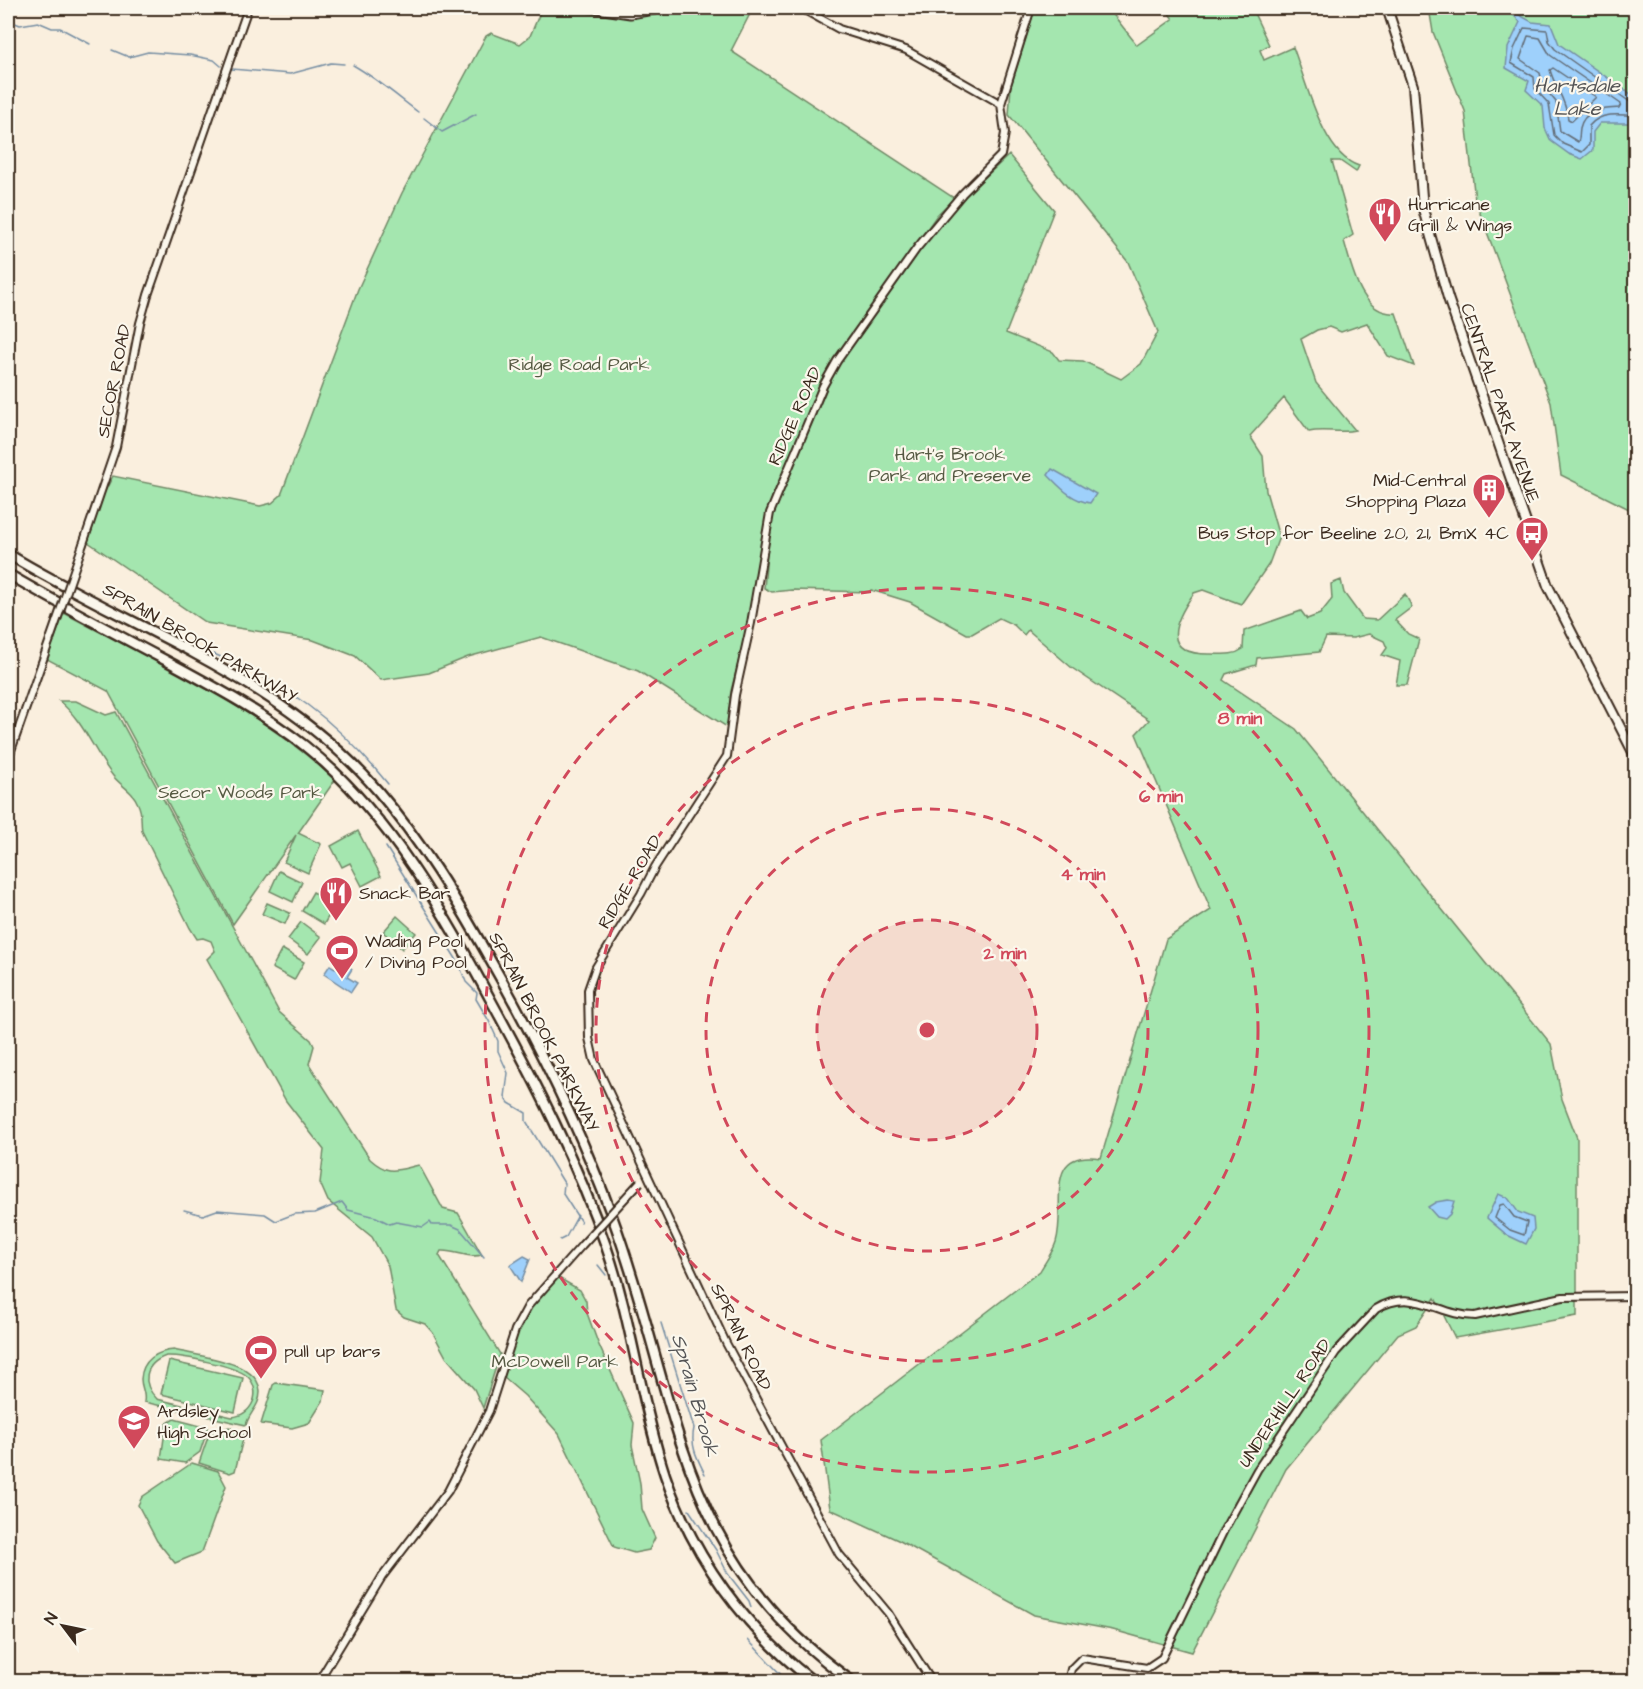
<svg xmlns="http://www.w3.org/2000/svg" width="1643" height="1689" font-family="'Architects Daughter',sans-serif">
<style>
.green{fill:#a4e6af;stroke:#708866;stroke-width:1.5;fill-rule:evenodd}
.water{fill:#9ed0fb;stroke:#768ea3;stroke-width:1.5}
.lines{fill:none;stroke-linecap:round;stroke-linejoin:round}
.shore{stroke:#636c76;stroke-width:1.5}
.stream{stroke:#768ea3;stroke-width:1.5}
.tertiary-casing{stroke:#3b2a1e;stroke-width:10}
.secondary-casing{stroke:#3b2a1e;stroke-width:11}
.primary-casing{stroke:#3b2a1e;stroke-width:12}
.motorway-casing{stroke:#3b2a1e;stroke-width:13}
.tertiary{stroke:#fbf7ec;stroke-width:6}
.secondary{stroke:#fbf7ec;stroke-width:7}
.primary{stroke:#fbf7ec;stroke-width:8}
.motorway{stroke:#fbf7ec;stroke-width:8}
.tertiary-bridge-casing{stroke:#3b2a1e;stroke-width:10;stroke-linecap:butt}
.tertiary-bridge{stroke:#fbf7ec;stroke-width:6}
.ring{fill:none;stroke:#d1495b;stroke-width:3;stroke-dasharray:10 8}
.labels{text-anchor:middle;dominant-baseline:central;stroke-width:4.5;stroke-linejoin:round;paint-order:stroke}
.poi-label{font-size:18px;fill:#3b2a1e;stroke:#fbf7ec;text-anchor:start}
.park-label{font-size:18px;fill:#555942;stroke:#fbf7ec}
.street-label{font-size:18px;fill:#3b2a1e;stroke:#fbf7ec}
.water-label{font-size:20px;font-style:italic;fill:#545455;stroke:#fbf7ec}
.centre{fill:#d1495b;stroke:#fbf7ec;stroke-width:3}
.ring-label{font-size:18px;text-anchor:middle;font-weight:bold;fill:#d1495b;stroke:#fbf7ec;stroke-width:4.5;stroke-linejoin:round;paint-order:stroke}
</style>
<rect width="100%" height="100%" fill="#faefde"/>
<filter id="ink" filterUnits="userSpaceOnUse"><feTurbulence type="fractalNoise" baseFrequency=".0167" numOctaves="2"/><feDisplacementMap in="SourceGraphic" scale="12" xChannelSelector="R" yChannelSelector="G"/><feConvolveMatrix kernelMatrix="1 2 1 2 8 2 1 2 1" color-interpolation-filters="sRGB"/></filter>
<g filter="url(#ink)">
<g class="green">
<path d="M542,8h41l49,7 19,-1 24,-6h78l-22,43 223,147 -17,17 -88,123 -28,42 -29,74 -20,43 -28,143 -13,51 -4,36 -89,-56 -97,-34 -73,20 -39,16 -48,7 -26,-24 -42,-16 -107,-17 -118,-81 14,-45 11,-21 147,30 12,-3 9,-8 77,-206 44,-96 84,-157 5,-3 29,11 10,-8z"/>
<path d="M1035,8h73l29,37 36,-26 -8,-11h95l-7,3 16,34 -9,5 4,10 29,-13c13,33 29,108 66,119l-3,6 -16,-11h-8l21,74 -9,6c8,27 17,75 52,72l18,53 -26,-10 -21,-33 -26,9 -12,-5 -12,3 -16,9 15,44 39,47c-15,4 -30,-2 -46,2l-25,-34 -34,38 13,20 3,35 13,46 -10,27 -28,40 -38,-14 -9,3c-21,30 -34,62 17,61 12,0 22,2 32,-5l1,-18 57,-20 6,8 13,-5 12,-15 -1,-15 10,-4 3,13 19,26 14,1 28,-26 7,13 -17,13 13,14 11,5 -12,46h-11l4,-24 -18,-6 5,-7 -3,-7 -15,-7 -16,4 -27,-1 -7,15 -62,6 -1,7 -30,9 -3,6 73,49 255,315 11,55 15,39v178l-122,22 -20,-40 -19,28 -18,8 -112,135 -94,183 -79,-22 -79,-15 -134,-74 -70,-32 -9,-69 219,-169c5,-9 13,-19 16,-29 11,-35 -15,-94 45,-84l65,-219 45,-29 -75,-176 13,-14 -77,-52 -44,-38 -4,5 -10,-10 -15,-7 -27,16h-5l-57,-32 -39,-12 -1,2 -78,-2 -20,2 -8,-4 6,-66 65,-153 97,-135 34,-39 43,-40 45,55 -48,123 47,19 6,8 24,1 38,18 20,-15 17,-32 -30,-70 -119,-147 2,-29z"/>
<path d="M1429,8h206v504l-74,-37 -10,-72 -76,-203 -10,-89 -32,-79z"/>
<path d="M64,613c93,50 194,94 271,167l-37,53 23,11 -13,29 -24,-11 12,-27 -63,89 -125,-233 -61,-32z"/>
<path d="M59,701h17l30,14 10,-3 163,300 32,28 3,6 -5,18 61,95c19,17 26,11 49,6l24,44 15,4 24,42c-14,4 -27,-5 -41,-4l-2,4 61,99 -17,54 -9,-19 -28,-32 -13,-24 -8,-9 -21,-7 -8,-7 -8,-44 -16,-29 -44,-36 -8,-18 4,-33 -38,-49 -79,-142 8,-8 -4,-10 -8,-3 -6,1 -7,-11 -48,-97c-2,-11 1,-17 -4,-27 -5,-13 -16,-17 -25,-28 -19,-24 -29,-55 -54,-75z"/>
<path d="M358,831l23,45 -19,10 -12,-23 -8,4 -11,-21z"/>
<path d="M279,871l23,11 -9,20 -23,-11z"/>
<path d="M313,892l22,13 -11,19 -22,-13z"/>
<path d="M267,903l23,10 -5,11 -23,-10z"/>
<path d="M397,916l19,17 -14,16 -19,-17z"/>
<path d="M301,922l20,15 -13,17 -20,-15z"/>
<path d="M282,949l22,13 -10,18 -22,-12z"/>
<path d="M557,1277l23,13 6,11 1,12 11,30 36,80 -2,22 8,38 2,26 13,29 -6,12 -15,3 -20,-6 -55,-113 -34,-38 -22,-19 16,-52 10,-16z"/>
<path d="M174,1350c23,6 86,11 86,42 0,14 -11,21 -14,33l-102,-23c2,-9 -3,-14 -3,-23 1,-19 16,-28 33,-29zM166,1356c15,-1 70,10 81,20 7,6 10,17 6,26 -4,9 -12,14 -21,15l-75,-18c-16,-16 -13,-35 9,-43z"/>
<path d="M169,1361l74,17 -8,34 -74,-18z"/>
<path d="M276,1383l49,7 -2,11 -14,22 -17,5 -31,-4 12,-39z"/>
<path d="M174,1419l34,9 -8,24 -15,11 -24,-4 5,-35z"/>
<path d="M229,1427l15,8 -9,36 -5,2 -31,-10 10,-29z"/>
<path d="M192,1463l26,8 8,15 -24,66 -27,11 -18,-22 -19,-36 4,-8z"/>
</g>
<g class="water">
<path d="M1507,8l25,14 19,2 8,20 76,53v26h-35l-7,9v18l-11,9 -13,-5 -18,-13 -6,-13 -2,-22 -17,-16 3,-9 -23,-13 2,-20 12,-26z"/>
<path d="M1052,469l44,25 -6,9c-19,-3 -29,-15 -42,-28z"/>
<path d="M345,964l7,5 -5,8 10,6 -6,9 -27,-18 6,-9 10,6z"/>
<path d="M1498,1194l10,4 10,14 15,6 1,11 -8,15 -19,-9 -20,-17z"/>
<path d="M1448,1200l6,1 -4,13 -5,5 -8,-2 -9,-10 8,-5z"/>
<path d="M524,1256l6,3 -9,23 -11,-17z"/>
</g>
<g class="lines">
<g class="shore">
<path d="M1528,36l12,2 10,17 71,49 -2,4c-16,1 -35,1 -39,20 -1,6 0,10 -2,14l-18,-11 -4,-29 -13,-16 -3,-13 -20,-14z"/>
<path d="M1553,68l43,29 -24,24 -4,-2c-2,-20 -13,-31 -18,-49z"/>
<path d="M1636,103l-6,-1 -75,-53 -6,-8 -2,-11 -23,-2 -10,21 -3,14 23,14 1,12 14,15 5,31 9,9 19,8 7,-7v-19c11,-14 30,-12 47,-10"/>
<path d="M1500,1205l4,-1 10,13 13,5 -3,13 -14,-5 -15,-12z"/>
</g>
<g class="stream">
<path d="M8,20l12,5 18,-3 14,6h8l30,16"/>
<path d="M112,50l17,7 19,-5 42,3 24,5 7,6"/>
<path d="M353,65c23,13 44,31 65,47"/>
<path d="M232,69l58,5 41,-11 13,1"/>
<path d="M424,118l18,14 34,-18"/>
<path d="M209,652c78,31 126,67 179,132"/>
<path d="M386,847l72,115 8,20 11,11 -1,6 13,22 9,20v10l10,22 -3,24 4,6 17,10v8l38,62 -1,11 18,28"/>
<path d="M184,1210l19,5 14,-5 48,4 11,7 18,-7 21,-1 27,-11 6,8 28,7 14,7 6,-2 27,5 7,-5 2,3h19l9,4 24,28"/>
<path d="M560,1240l6,-3 12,-22"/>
<path d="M598,1265l8,10"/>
<path d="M661,1323l33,105c-4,18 3,30 11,46"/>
<path d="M689,1510l27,40 12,24 21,27 2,6"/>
<path d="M748,1640l40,42"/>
</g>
<g class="tertiary-casing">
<g id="tertiary">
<path d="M801,8l38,21 67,21 95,54 4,29 -4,22 -39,39 -45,54 -80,113 -14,25 -53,127 -19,110 -16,72 -8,61 -72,111 -14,27 -45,73 -8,23 1,48 5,22 132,283 113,211 49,59 44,69"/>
<path d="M1001,104l30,-96"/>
<path d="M83,544l33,-97 24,-124 8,-28 100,-287"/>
<path d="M8,759l52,-148"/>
<path d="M318,1682l64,-105 66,-86 41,-80 26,-81 13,-24 54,-61"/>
<path d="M1068,1682l3,-13 11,-11 65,10 15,-10 62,-128 33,-60 79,-118 40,-43c38,-23 62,7 99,7l88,-19 73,-1"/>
</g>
</g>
<g class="secondary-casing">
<path id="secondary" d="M590,8l40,6 36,-6"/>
</g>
<g class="primary-casing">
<path id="primary" d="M1387,8l26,78 10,123 25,89 100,288 88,172"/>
</g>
<g class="motorway-casing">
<g id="motorway">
<path d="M8,554c123,75 274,124 370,237 43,50 78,108 110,165 48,84 91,170 124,260 69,186 61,339 241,466"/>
<path d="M8,574c51,30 104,58 157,86 48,26 97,52 140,86 85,68 138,166 189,260 42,77 83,156 112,240 26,75 34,154 59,229 28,82 80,154 149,207"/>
</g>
</g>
<use href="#tertiary" class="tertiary"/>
<use href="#secondary" class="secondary"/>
<use href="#primary" class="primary"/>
<use href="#motorway" class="motorway"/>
<g class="tertiary-bridge-casing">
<g id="tertiary-bridge">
<path d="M60,611l23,-67"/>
<path d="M582,1245l58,-63"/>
</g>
</g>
<use href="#tertiary-bridge" class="tertiary-bridge"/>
</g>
</g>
<circle cx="927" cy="1030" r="110" fill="#d1495b" fill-opacity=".12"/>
<g class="ring">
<circle cx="927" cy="1030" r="110"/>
<circle cx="927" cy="1030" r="221"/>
<circle cx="927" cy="1030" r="331"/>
<circle cx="927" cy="1030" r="442"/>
</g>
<defs>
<g id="restaurant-pin" transform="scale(1.725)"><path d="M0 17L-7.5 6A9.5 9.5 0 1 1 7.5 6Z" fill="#d1495b" stroke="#fbf7ec"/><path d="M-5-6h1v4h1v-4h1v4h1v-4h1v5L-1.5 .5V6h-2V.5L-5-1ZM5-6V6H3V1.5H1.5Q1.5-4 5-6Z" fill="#fff"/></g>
<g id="building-pin" transform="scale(1.725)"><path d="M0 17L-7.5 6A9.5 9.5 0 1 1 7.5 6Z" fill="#d1495b" stroke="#fbf7ec"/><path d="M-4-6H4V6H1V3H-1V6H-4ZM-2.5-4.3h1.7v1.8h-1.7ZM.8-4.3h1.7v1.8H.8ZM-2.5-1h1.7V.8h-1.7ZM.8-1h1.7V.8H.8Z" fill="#fff"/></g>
<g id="bus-pin" transform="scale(1.725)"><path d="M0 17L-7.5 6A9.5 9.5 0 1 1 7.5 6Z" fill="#d1495b" stroke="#fbf7ec"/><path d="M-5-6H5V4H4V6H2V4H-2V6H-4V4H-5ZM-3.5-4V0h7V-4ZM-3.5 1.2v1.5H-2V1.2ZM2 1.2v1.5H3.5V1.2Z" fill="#fff"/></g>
<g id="stadium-pin" transform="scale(1.725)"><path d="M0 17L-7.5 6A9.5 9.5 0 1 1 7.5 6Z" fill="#d1495b" stroke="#fbf7ec"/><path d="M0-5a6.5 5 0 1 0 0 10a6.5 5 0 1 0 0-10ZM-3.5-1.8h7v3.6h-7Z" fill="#fff"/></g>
<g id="school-pin" transform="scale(1.725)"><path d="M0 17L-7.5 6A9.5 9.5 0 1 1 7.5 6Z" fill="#d1495b" stroke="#fbf7ec"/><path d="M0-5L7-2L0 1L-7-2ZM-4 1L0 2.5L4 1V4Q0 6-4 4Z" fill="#fff"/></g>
</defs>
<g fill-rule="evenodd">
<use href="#restaurant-pin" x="1385" y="214"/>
<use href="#building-pin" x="1489" y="490"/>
<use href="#bus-pin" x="1532" y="533"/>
<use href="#restaurant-pin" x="336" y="893"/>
<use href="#stadium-pin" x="342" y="951"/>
<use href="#stadium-pin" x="261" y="1351"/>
<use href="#school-pin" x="134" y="1421"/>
</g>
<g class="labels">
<g class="poi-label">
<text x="1408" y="204">Hurricane<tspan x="1408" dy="21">Grill &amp; Wings</tspan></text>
<text x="1466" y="480" text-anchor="end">Mid-Central<tspan x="1466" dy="21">Shopping Plaza</tspan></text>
<text x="1509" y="533" text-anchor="end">Bus Stop for Beeline 20, 21, BmX 4C</text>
<text x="359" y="893">Snack Bar</text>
<text x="365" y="941">Wading Pool<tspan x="365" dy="21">/ Diving Pool</tspan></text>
<text x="284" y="1351">pull up bars</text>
<text x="157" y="1411">Ardsley<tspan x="157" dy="21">High School</tspan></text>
</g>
<g class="park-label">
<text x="579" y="364">Ridge Road Park</text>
<text x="950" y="454">Hart's Brook<tspan x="950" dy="21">Park and Preserve</tspan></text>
<text x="240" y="792">Secor Woods Park</text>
<text x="555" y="1361">McDowell Park</text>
</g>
<g class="street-label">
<text transform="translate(114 381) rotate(-79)">SECOR ROAD</text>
<text transform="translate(1500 403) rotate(71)">CENTRAL PARK AVENUE</text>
<text transform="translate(795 416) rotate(-66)">RIDGE ROAD</text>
<text transform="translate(200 643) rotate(30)">SPRAIN BROOK PARKWAY</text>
<text transform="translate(630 882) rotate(-59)">RIDGE ROAD</text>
<text transform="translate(544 1032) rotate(63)">SPRAIN BROOK PARKWAY</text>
<text transform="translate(741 1337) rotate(64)">SPRAIN ROAD</text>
<text transform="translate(1285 1403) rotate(-56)">UNDERHILL ROAD</text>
</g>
<g class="water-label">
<text x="1577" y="86">Hartsdale<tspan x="1577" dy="23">Lake</tspan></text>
<text transform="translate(695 1395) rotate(74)">Sprain Brook</text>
</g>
</g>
<circle cx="927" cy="1030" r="9" class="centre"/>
<g class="ring-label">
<text x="1240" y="724">8 min</text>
<text x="1161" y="802">6 min</text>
<text x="1083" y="880">4 min</text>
<text x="1005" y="959">2 min</text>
</g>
<rect width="1643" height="1689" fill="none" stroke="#fbf7ec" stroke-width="30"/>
<rect x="15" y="15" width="1613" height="1659" fill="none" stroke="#3b2a1e" stroke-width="2" filter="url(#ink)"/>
<g transform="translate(63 1626) rotate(302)" stroke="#fbf7ec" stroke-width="4.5" paint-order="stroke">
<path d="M0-4.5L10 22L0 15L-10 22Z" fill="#3b2a1e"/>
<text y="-9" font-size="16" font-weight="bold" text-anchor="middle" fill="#3b2a1e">N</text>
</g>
</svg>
